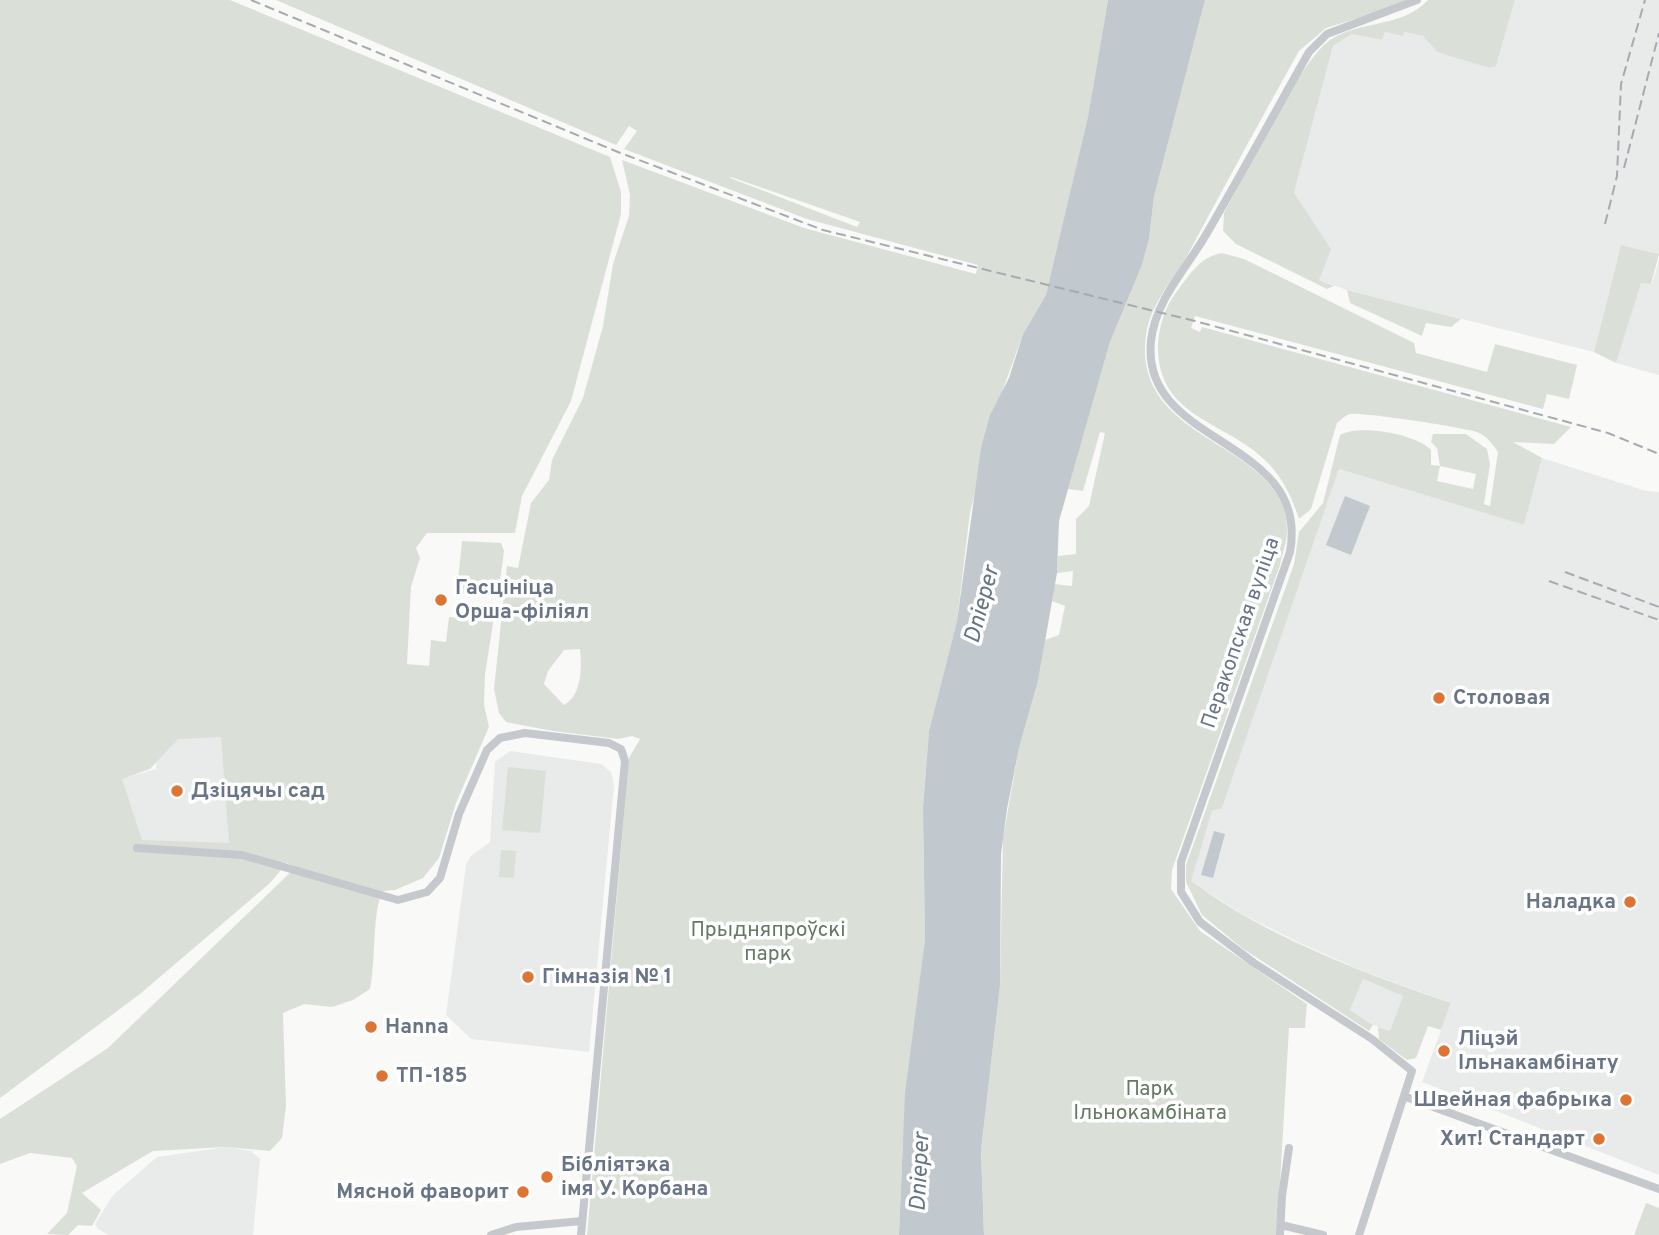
<svg xmlns="http://www.w3.org/2000/svg" width="1659" height="1235" font-family="Overpass,sans-serif">
<style>
.built{fill:#e9eaea}
.green{fill:#dae0d8;fill-rule:evenodd}
.water{fill:#c1c8ce}
.lines{fill:none;stroke-linecap:round;stroke-linejoin:round}
.minor{stroke:#c5c8cc;stroke-width:8}
.rail{stroke:#a6aab1;stroke-width:2;stroke-dasharray:10 5;stroke-linecap:butt}
.poi-dot{fill:#dd7433;stroke:#fff;stroke-width:2.5}
.labels{text-anchor:middle;dominant-baseline:central;stroke-width:7;stroke-linejoin:round;paint-order:stroke}
.poi-label{font-size:21px;font-weight:bold;fill:#697586;stroke:#fff;text-anchor:start}
.street-label{font-size:21px;fill:#697586;stroke:#fff}
.park-label{font-size:21px;fill:#657964;stroke:#fff}
.water-label{font-size:23px;font-style:italic;fill:#657682;stroke:#fff}
</style>
<rect width="100%" height="100%" fill="#f9f9f7"/>
<g class="built">
<path d="M1515,0h144v254l-38,-9 -27,107 -247,-62 -28,-10 -25,-87 39,-147 19,-12 30,6 2,-8 18,3 2,-3 19,4 14,16 59,14z"/>
<path d="M1659,260v115l-43,-12 25,-81 11,2z"/>
<path d="M1542,458l104,33 13,1v683l-237,-93 29,-79 -88,-32 -63,-28 -58,-29 -52,-33 22,-70 10,-3 117,-339 185,56z"/>
<path d="M226,731l9,117 -97,-8 -18,-61 36,-10 1,-37z"/>
<path d="M510,751l91,13 10,8 3,13 -25,267 -118,-13 -25,-24 20,-150 5,-9 19,-14 5,-80z"/>
<path d="M1363,979l40,17 -13,35 -17,-6 -23,-15z"/>
<path d="M226,1147l25,4 9,8 -7,76h-144l-11,-6 -3,-5 18,-29 44,-38z"/>
</g>
<g class="green">
<path d="M0,0h230l380,157 11,35v22l-50,187 -49,95 -7,37h-88l-11,15 4,10 -9,29 -4,77 22,2 2,-26 15,2 3,-25 21,2 2,-10 23,2 -10,63 -1,31 5,22 -33,76 -17,55 -16,20 -28,12 -12,1c-11,18 -7,71 -13,98l-17,11 -21,7 -28,-3 -21,9 3,93 -4,32 -12,13 -44,-4 -73,4 -71,42 19,17 -9,16 -14,-1 -10,10 -21,-1 20,-21 10,-47 -5,-8 -42,-5 -30,11v-45l108,-71 188,-181 -9,-4 -17,20 -130,111 -140,104zM221,737l8,106 -87,-3 -20,-61 28,-10 28,-30z"/>
<path d="M276,0h832l-20,118 -32,138 -10,39 -23,39 -22,61 -31,117 -13,109 -28,110 -6,77 2,132 -22,200 -4,95h-312l42,-477 11,-19 -8,-3 -14,3 -65,-8 -47,-9 -7,-9 -5,-24 13,-123 11,2 13,-65 18,-23 3,-20 31,-62 20,-72 10,-62 16,-48 1,-21 -8,-35 182,68 172,46 2,-9 -171,-46 -183,-70 13,-18 -8,-5 -13,19zM730,178l1,-1 129,45 -3,5zM580,649c2,18 2,46 -16,56l-20,-21 4,-13 16,-21z"/>
<path d="M1205,0h201l-9,6 -71,22 -27,23c-38,68 -75,136 -112,205 -15,25 -37,49 -41,79 -15,110 137,104 141,193 1,12 -5,26 -7,37l-108,305 -1,19 29,42 107,73 -2,24h-16l-12,207h-293l-3,-85 19,-164 3,-148 16,-90 19,-67 7,-41 14,-5 6,-29 -13,-5 2,-17 18,2 1,-15 -16,2 1,-17 18,-2v-35l13,-13 16,-73 -5,-1 -17,59 -15,-2 42,-147 32,-77 7,-26 5,-42z"/>
<path d="M1428,0h87l-19,66 -6,2 -53,-16 -14,-16 -19,-4 -1,4 -18,-4 -3,8 -30,-6 -19,12 -39,147 37,56 -12,31 15,6 -7,3 -91,-45 -13,-13 1,-18c20,-36 77,-154 106,-173 30,-20 72,-12 98,-40z"/>
<path d="M1621,245l38,9 -8,30 -10,-1 -25,80 -22,-11z"/>
<path d="M1222,253l22,6 170,84 2,10 71,19 8,-28 82,21 -8,34 -22,-5 -4,15 -348,-93 -4,12 9,4 2,-5 369,100 -17,17 -41,-2 29,16 -18,67 -185,-56 -117,339 -10,3 -21,70c76,56 171,92 260,122l-10,27 -13,-4 -12,32 -9,2 -28,-21 -1,-12 12,4 13,-35 -40,-17 -13,31 23,15 -4,6 -127,-83 -40,-33 -16,-33v-17l108,-301 5,-32 24,-29 17,-68c21,-11 75,-1 91,15v15l9,1 -3,-18 -6,-6 2,-8h33l21,15 3,15 -6,40 6,2 8,-54c-5,-7 -11,-16 -19,-19 -9,-5 -119,-21 -129,-19 -5,1 -9,6 -13,9l-26,86 -12,10c-7,-21 -15,-39 -31,-56 -40,-42 -112,-44 -110,-119 1,-17 7,-37 17,-50 14,-18 24,-37 47,-41zM1440,466l36,8 -3,15 -36,-8z"/>
<path d="M1347,290l114,29 -10,8 -25,-4 -4,13 -72,-33z"/>
<path d="M462,541l39,2 3,8 -6,45 -41,-4z"/>
<path d="M508,767l38,4 -6,62 -38,-3z"/>
<path d="M501,850l15,1 -2,27 -15,-1z"/>
<path d="M1646,1203l13,5v27h-25z"/>
</g>
<g class="water">
<path d="M1108,0h97l-51,197 -5,42 -7,26 -32,77 -51,179 -2,52 -19,108 -19,67 -12,61 -6,45 -1,132 -19,164 3,85h-85l6,-142 20,-153 -2,-132 6,-77 28,-110 24,-173 9,-33 19,-37 14,-44 23,-39 42,-178z"/>
<path d="M1345,496l25,10 -19,49 -25,-10z"/>
<path d="M1214,831l11,3 -12,44 -12,-3z"/>
</g>
<g class="lines">
<g class="minor">
<path d="M137,848l105,7 156,45 29,-8 13,-14 19,-64 28,-64 13,-12 25,-5 84,10 12,6 4,12 -44,474"/>
<path d="M1406,1097l253,92"/>
<path d="M1281,1225l42,10"/>
<path d="M491,1235l25,-8 66,-6"/>
<path d="M1280,1235l2,-39 7,-48"/>
<path d="M1359,1235l53,-164 -40,-32 -118,-76 -54,-41 -19,-30v-30l109,-310c21,-115 -150,-105 -139,-211 4,-41 36,-73 56,-108 35,-60 68,-121 102,-181l18,-18 90,-34"/>
</g>
<g class="rail">
<path d="M251,0l367,152 205,78 372,91 413,112 51,21"/>
<path d="M1624,168l35,-135"/>
<path d="M1605,224l12,-48 4,-92 24,-84"/>
<path d="M1565,572l94,35"/>
<path d="M1549,581l110,39"/>
</g>
</g>
<g class="poi-dot">
<circle cx="441" cy="600" r="7"/>
<circle cx="1439" cy="698" r="7"/>
<circle cx="177" cy="791" r="7"/>
<circle cx="1630" cy="902" r="7"/>
<circle cx="528" cy="977" r="7"/>
<circle cx="371" cy="1027" r="7"/>
<circle cx="1444" cy="1051" r="7"/>
<circle cx="382" cy="1076" r="7"/>
<circle cx="1626" cy="1100" r="7"/>
<circle cx="1599" cy="1139" r="7"/>
<circle cx="547" cy="1177" r="7"/>
<circle cx="523" cy="1192" r="7"/>
</g>
<g class="labels">
<g class="poi-label">
<text x="455" y="588">Гасцініца<tspan x="455" dy="24">Орша-філіял</tspan></text>
<text x="1453" y="698">Столовая</text>
<text x="191" y="791">Дзіцячы сад</text>
<text x="1616" y="902" text-anchor="end">Наладка</text>
<text x="542" y="977">Гімназія № 1</text>
<text x="385" y="1027">Hanna</text>
<text x="1458" y="1039">Ліцэй<tspan x="1458" dy="24">Ільнакамбінату</tspan></text>
<text x="396" y="1076">ТП-185</text>
<text x="1612" y="1100" text-anchor="end">Швейная фабрыка</text>
<text x="1585" y="1139" text-anchor="end">Хит! Стандарт</text>
<text x="561" y="1165">Бібліятэка<tspan x="561" dy="24">імя У. Корбана</tspan></text>
<text x="509" y="1192" text-anchor="end">Мясной фаворит</text>
</g>
<g class="street-label">
<text transform="translate(1241 633) rotate(-71)">Перакопская вуліца</text>
</g>
<g class="park-label">
<text x="768" y="930">Прыдняпроўскі<tspan x="768" dy="24">парк</tspan></text>
<text x="1150" y="1089">Парк<tspan x="1150" dy="24">Ільнокамбіната</tspan></text>
</g>
<g class="water-label">
<text transform="translate(983 605) rotate(-75)">Dnieper</text>
<text transform="translate(921 1172) rotate(-87)">Dnieper</text>
</g>
</g>
</svg>
